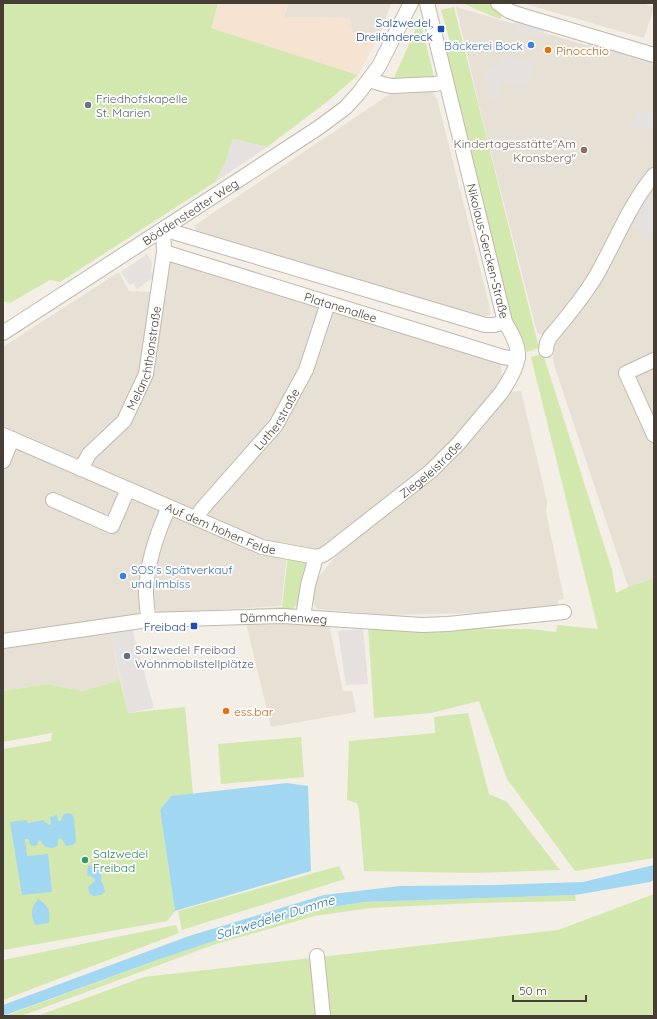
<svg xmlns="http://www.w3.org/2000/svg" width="657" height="1019" font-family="Quicksand,sans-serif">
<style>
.residential{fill:#e7e0d4}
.commercial{fill:#f6e3d1}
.green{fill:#d3e8ae}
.parking{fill:#e4e1de}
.water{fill:#a2d7f1}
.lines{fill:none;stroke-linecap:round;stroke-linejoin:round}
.minor-casing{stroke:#c2b8ac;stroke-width:16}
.minor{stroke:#fff;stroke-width:14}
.transit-dot{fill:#1a4fb4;stroke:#fff;stroke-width:1.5}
.shop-dot{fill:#3f7fe0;stroke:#fff;stroke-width:1.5}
.food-dot{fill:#e8710a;stroke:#fff;stroke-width:1.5}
.worship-dot{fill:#6b7280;stroke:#fff;stroke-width:1.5}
.education-dot{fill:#8d6e63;stroke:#fff;stroke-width:1.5}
.service-dot{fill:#5c6f8a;stroke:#fff;stroke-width:1.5}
.leisure-dot{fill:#2e9e5b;stroke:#fff;stroke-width:1.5}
.labels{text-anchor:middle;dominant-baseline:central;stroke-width:3.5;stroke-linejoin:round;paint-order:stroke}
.transit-label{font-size:12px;fill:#164399;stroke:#fff;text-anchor:end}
.shop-label{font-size:12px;fill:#366cbe;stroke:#fff;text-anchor:end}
.food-label{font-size:12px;fill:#c56008;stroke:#fff;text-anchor:start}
.worship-label{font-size:12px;fill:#5b616d;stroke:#fff;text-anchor:start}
.education-label{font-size:12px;fill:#785e54;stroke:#fff;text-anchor:end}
.street-label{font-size:12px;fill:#463e35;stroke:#fff}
.service-label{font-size:12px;fill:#4e5e75;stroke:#fff;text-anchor:start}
.leisure-label{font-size:12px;fill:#27864d;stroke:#fff;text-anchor:start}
.water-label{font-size:13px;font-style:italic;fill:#2a7aa3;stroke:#fff}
</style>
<rect width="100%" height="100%" fill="#f3eee6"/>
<g class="residential">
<path d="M289,3h102l-10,29h-29l-2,-14 -66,-1z"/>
<path d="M522,3h121l11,4 -10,31z"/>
<path d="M456,7l198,58v513l-26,9 -75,-225 1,-17 -17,-13 -53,-206z"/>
<path d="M431,91l6,8 52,205 1,11 -13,3 -280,-85 -3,-7 199,-134z"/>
<path d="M166,258l325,100 10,7 1,16 -42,51 -29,29 -109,87 -14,1 -44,-7 -261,-112v-83l116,-75 10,19 25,1z"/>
<path d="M521,391l26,110 -1,11 18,87 -6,1v6l-39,6 -132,3 -70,-6 -6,-9 5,-20 26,-31 84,-66 27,-24 56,-67z"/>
<path d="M3,441l157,67 1,5 -20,96 -4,5 -134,20z"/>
<path d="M172,513l115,44 -6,49 -123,7 -7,-13v-28z"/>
<path d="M288,622l41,2 14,67h9l4,21 -85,15 -25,-104z"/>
<path d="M110,632l10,48 -37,11 -37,-7 -43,7v-46z"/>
</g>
<path class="commercial" d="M218,3h71l-5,14 66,1 2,14h29l-23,43 -148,-47z"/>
<g class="green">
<path d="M3,3h215l-7,25 147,47 -30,26 -61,46 -34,-8 -7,23 -11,20 -155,100 -10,-2 -40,23 -7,-2z"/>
<path d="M462,3h26l17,11 -6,5z"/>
<path d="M454,7l85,341 -12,4 -16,-33 -69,-275 8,-3 -9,-31z"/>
<path d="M421,23l13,54 -40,1 24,-54z"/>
<path d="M543,354l69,216 4,23 12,-6 26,-9v280l-79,13 -68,-92 -28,-78 -48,12 -57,5 -6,-93 89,4h73l26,3 1,-7 41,4 -67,-272z"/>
<path d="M288,556l16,2 6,6 -8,36 -11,10 -39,3v-4l30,-2z"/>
<path d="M120,680l8,33 57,-6 8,87 -22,2 -11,14 15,101 -8,10 -163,29 -1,-201 48,-8 1,-8 -49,9v-51l43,-7 37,7z"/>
<path d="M468,713l21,81 18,8 53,68 -86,3 -110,-2 -5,-61 -2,-7 -10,-3 2,-59 86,-8 -1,-16z"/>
<path d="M301,737l3,40 -83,7 -3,-40z"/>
<path d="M339,866l6,13 -163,51 -4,-19z"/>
<path d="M654,894v122h-617l107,-39 414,-47z"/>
<path d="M575,895l1,6 -102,2 -103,5 -57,8 -98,28 -195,72h-16l155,-57 87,-29 63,-19 53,-9z"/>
<path d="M176,925l3,8 -176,67v-40z"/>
</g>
<g class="parking">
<path d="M515,19l30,8 -3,11 -30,-8z"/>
<path d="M589,41l64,18 -2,7 -64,-18z"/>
<path d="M504,54l31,10 -8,23 -29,-7 3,20 -10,2 -8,-33 15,-2z"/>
<path d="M639,109l15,4v18l-24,-5z"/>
<path d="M233,139l34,8 -52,35 11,-20z"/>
<path d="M651,187l3,2v48l-26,-14z"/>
<path d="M147,254l5,9 -1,8 3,6 -17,12 -4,-6 -3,2 -9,-13z"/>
<path d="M132,628l22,80 -26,5 -18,-81z"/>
<path d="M363,629l5,55 -22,1 -8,-54z"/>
</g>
<g class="water">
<path d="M287,783l21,3 3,85 -136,40 -15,-101 11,-14z"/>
<path d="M67,813l5,1 2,5 2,23 -3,3 -7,1 -5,-8 -3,1v6c-5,4 -9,4 -15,0l-1,-3 -3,-2 -2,5 -5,1 -3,-3v-4h-4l2,17 21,-2 4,38 -30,3 -12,-73 16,-2 2,3 15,-3 6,5 2,-1 -1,-7 7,-2 1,6h3l2,-6z"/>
<path d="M96,865l6,3 -1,13 2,3 2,8 -4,3 -8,1 -4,-3 -1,-6 7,-6 -1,-3 -7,-3 1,-9z"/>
<path d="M654,865v15l-4,2 -75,13 -212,7 -53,9 -63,19 -87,29 -157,57v-11l186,-69 135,-41 76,-9 94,-1 89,-3z"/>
<path d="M38,899c11,8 12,10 11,24l-14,2c-5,-13 -4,-16 3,-26z"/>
</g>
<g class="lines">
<g class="minor-casing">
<g id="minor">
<path d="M498,3l11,8 8,3 137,41"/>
<path d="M369,80l17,5 6,1 43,-2 11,-2"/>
<path id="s1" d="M164,252l339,105 7,1 8,-1"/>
<path id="s2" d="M3,333l237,-154 78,-51 27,-20 13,-14 21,-28 32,-63"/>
<path d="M546,350l1,-7 3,-6c16,-19 33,-39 46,-61 19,-33 33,-71 58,-101"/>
<path d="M654,360l-28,13 28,62"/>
<path id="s3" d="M3,435l259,112 54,10 7,-2 6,-4 102,-80 27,-27 43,-51c6,-9 17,-27 17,-38 0,-11 -7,-23 -13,-33l-78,-319"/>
<path d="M3,461l9,-22"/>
<path id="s4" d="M81,469l8,-15 35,-33 22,-47 18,-122 -1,-23 322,96h9l11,-3"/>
<path d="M53,500l59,26 16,-37"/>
<path id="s5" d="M196,518l6,-9 74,-84 30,-55 22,-67"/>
<path d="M303,617l5,-32 8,-28"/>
<path d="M148,620c0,-9 -2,-19 -2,-28 1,-30 11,-59 23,-85"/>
<path id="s6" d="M3,641l145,-21 135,-4 139,9 26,-1 116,-12"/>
<path d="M317,956l6,60"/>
</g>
</g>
<use href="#minor" class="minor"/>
</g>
<g class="transit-dot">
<rect x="437" y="25" width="8" height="8" rx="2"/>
<rect x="190" y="622" width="8" height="8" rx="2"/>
</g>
<g class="shop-dot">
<circle cx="531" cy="45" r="4"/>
<circle cx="123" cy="576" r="4"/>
</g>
<g class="food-dot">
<circle cx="548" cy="50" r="4"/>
<circle cx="226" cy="711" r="4"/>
</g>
<circle class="worship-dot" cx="88" cy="105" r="4"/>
<circle class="education-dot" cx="584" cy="150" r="4"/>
<circle class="service-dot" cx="127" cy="656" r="4"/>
<circle class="leisure-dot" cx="85" cy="860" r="4"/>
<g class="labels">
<g class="transit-label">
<text x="433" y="22">Salzwedel,<tspan x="433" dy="14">Dreiländereck</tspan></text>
<text x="186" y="626">Freibad</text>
</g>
<g class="shop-label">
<text x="523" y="45">Bäckerei Bock</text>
<text x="131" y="569" text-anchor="start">SOS's Spätverkauf<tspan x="131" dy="14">und Imbiss</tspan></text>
</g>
<g class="food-label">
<text x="556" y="50">Pinocchio</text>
<text x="234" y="711">ess.bar</text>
</g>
<g class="worship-label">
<text x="96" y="98">Friedhofskapelle<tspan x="96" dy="14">St. Marien</tspan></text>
</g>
<g class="education-label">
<text x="576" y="143">Kindertagesstätte"Am<tspan x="576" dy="14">Kronsberg"</tspan></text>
</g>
<g class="street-label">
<text stroke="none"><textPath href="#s2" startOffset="223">Böddenstedter Weg</textPath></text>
<text transform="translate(488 251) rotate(76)">Nikolaus-Gercken-Straße</text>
<text stroke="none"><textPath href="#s1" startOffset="185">Platanenallee</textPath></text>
<text stroke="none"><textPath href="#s4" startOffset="132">Melanchthonstraße</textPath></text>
<text stroke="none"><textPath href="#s5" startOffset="128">Lutherstraße</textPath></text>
<text stroke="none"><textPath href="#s3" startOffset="482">Ziegeleistraße</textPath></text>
<text stroke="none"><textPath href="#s3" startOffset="237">Auf dem hohen Felde</textPath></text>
<text stroke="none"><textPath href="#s6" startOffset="282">Dämmchenweg</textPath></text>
</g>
<g class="service-label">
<text x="135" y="649">Salzwedel Freibad<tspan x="135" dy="14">Wohnmobilstellplätze</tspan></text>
</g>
<g class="leisure-label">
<text x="93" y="853">Salzwedel<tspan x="93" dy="14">Freibad</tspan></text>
</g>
<g class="water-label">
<text transform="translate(275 917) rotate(-17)">Salzwedeler Dumme</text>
</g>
</g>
<rect width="657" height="1019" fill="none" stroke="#463e35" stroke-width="8"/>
<path d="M513 995v6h73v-6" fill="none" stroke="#463e35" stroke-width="2"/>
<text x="519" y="995" font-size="12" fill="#463e35" stroke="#ffffff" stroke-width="3" paint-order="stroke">50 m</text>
</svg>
